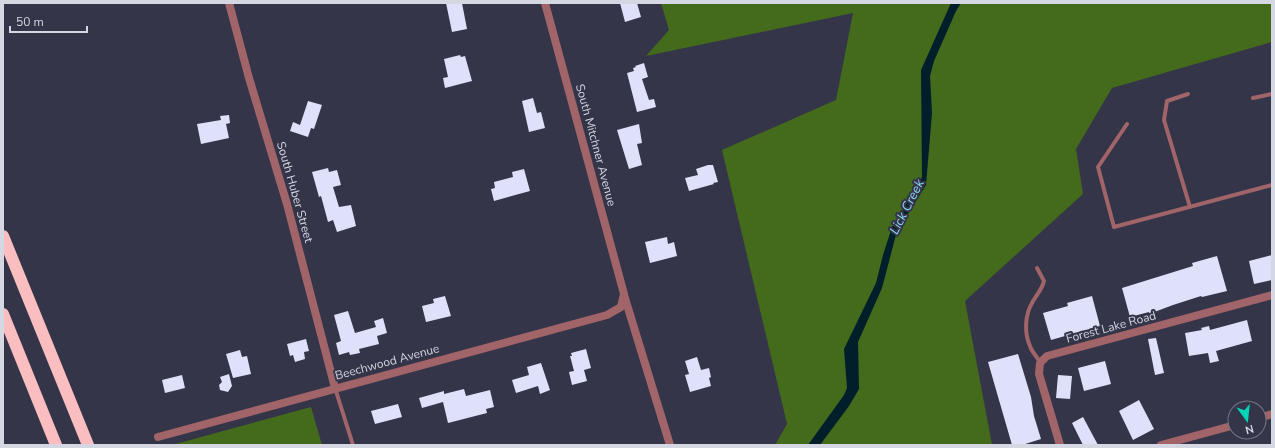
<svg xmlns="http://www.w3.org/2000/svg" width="1275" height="448" font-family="'Nunito Sans',sans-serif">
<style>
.forest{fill:#446a1c}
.water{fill:#001f2b}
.building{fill:#dee1f9}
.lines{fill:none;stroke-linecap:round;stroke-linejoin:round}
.service{stroke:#a06469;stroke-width:4}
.minor{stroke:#a06469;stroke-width:8}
.motorway{stroke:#fabec1;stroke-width:12}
.labels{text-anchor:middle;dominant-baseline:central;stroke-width:4;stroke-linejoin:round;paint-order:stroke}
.street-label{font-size:12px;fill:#d5d7e3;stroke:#343548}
.water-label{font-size:13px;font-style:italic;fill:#8bd7f6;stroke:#343548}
</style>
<rect width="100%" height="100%" fill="#343548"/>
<g class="forest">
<path d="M661,3h611v39l-160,46 -36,61 7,45 -118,107 27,144h-217l12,-21 -65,-274 114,-50 17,-87 -207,43 23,-26z"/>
<path d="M311,407l11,38h-150z"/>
</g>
<path class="water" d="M951,3h10l-5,8 -22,50 -4,15 2,37 -6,72 -29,46 -15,57 -24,54 1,47 -10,17 -29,39h-12l36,-50 3,-7 -3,-39 32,-66 7,-28 9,-28 30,-50 -1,-107z"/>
<g class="building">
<path d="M446,3h16l5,26 -15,3z"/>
<path d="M620,3h17l4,14 -16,5z"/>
<path d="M460,55l1,2 4,-1 7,25 -27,7 -2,-10 5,-1 -4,-18z"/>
<path d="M644,63l4,14 -6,2 7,21 5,-1 2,8 -19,5 -10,-39 7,-2 -1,-3 3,-1 -1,-1z"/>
<path d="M533,98l4,15 4,-1 4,16 -16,4 -7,-31z"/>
<path d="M308,101l14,4 -8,24 -3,-1 -3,9 -18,-6 3,-9 7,3z"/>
<path d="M229,115l1,8 -4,1 3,14 -28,6 -4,-20 24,-4 -1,-4z"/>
<path d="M639,124l3,19 -5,1 5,21 -13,4 -12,-39z"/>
<path d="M708,165h5l5,17 -5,1 1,1 -25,7 -4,-13 13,-3 -2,-6z"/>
<path d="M328,168l1,4 8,-2 4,15 -8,2 6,20 12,-2 5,21 -19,6 -4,-12 -5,2 -7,-26 -2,1 -7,-25z"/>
<path d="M524,169l6,22 -36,10 -3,-12 4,-1 -1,-6 19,-5 -1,-5z"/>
<path d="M667,237l1,7 6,-2 3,14 -27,7 -5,-21z"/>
<path d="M1272,255v25l-18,4 -5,-23z"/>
<path d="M1217,256l10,35 -25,6 -1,-1 -28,9 -24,9v-2l-19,5 -8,-29 71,-22 -1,-3z"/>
<path d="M445,296l6,20 -25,6 -4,-16 12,-3 -1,-4z"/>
<path d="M1092,296l8,30 -49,14 -8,-27 25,-7 -1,-3z"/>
<path d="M348,311l7,22 21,-6 -2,-6 9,-3 4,15 -10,3 2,8 -20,5 1,4 -10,2 -1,-3 -10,3 -3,-12 5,-2 -7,-26z"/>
<path d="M1247,320l5,21 -36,10 3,10 -9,2 -2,-10 -19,3 -4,-23 17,-3 -1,-2 8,-2 1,4z"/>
<path d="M1156,338l8,35 -9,2 -7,-36z"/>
<path d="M306,339l3,12 -5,1 1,7 -10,3 -2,-7 -3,1 -3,-12z"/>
<path d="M586,349l5,19 -7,2 3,11 -15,4 -3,-13 5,-1 -4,-15h2l-1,-3z"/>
<path d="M240,350l2,7 5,-1 4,18 -18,4 -7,-24z"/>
<path d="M1018,354l13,43 3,19 7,23 -19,6h-10l-24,-83z"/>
<path d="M697,357l4,13 8,-2 2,9 -2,1 2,8 -21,6 -5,-17 4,-1 -4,-13z"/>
<path d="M1105,361l6,23 -27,7 -6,-23z"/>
<path d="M541,363l9,27 -10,4 -2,-8 -22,7 -4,-13 17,-5 -2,-8z"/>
<path d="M229,374l3,12 -4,6 -8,-2 -1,-5 3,-3 -2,-5z"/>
<path d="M182,375l3,13 -20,5 -3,-13z"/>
<path d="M1058,375l14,1 -2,23 -14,-1z"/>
<path d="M464,389l2,7 24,-6 4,17 -8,2 1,4 -39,10 -5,-21 -21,6 -3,-10 25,-7v3z"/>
<path d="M1139,400l15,29 -21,11 -14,-29z"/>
<path d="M398,404l4,13 -27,7 -4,-13z"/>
<path d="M1083,417l15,28h-15l-11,-22z"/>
</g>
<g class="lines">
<g class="service">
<path d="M1188,94l-21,7 -3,19 26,87"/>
<path d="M1253,98l19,-4"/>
<path d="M1127,124l-29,43 16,60 158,-42"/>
<path d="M1037,268l7,13c-2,9 -8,14 -12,22 -7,12 -8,30 -2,43 2,6 7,11 10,16"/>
<path d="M335,388l18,57"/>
</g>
<g class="minor">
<path d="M229,3l20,75 38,126 48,184"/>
<path d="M624,295l46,150"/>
<path d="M1259,418l13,-4"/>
<path d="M158,437l449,-122 14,-8 3,-13 -79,-291"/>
<path d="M1060,445l-21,-71 1,-11 7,-7 225,-61"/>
<path d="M1161,445l74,-20"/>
</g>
<g class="motorway">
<path d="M3,236l85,209"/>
<path d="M3,314l53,131"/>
</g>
</g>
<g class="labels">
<g class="street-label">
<text transform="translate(596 145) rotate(75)">South Mitchner Avenue</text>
<text transform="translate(295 192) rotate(74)">South Huber Street</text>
<text transform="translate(1111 327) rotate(-15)">Forest Lake Road</text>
<text transform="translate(387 362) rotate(-15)">Beechwood Avenue</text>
</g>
<g class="water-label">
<text transform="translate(907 207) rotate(-63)">Lick Creek</text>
</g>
</g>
<rect width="1275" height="448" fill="none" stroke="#d5d7e3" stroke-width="8"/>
<g transform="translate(1247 420) rotate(165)"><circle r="19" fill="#343548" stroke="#747686"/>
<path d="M0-3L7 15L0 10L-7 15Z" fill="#00d5b7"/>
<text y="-6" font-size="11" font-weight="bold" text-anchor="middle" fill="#d5d7e3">N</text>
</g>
<path d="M10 26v6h77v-6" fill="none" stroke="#d5d7e3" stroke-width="2"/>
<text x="16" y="26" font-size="12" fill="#d5d7e3" stroke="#343548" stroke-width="3" paint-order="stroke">50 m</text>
</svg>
